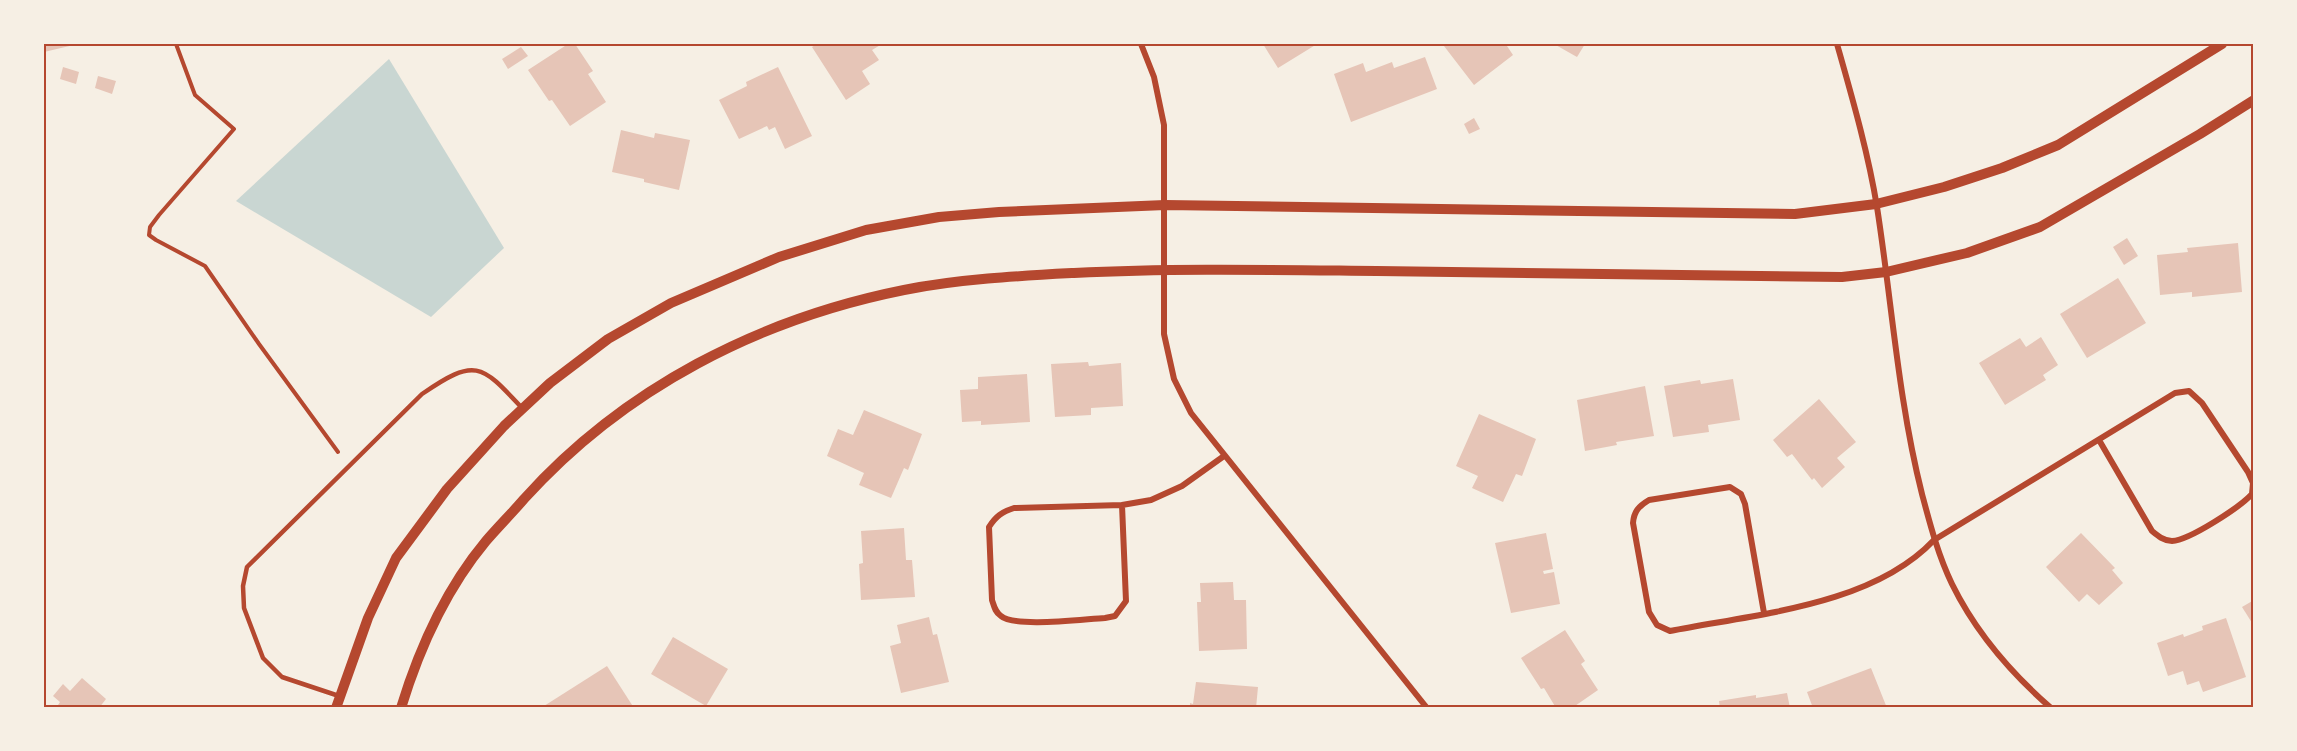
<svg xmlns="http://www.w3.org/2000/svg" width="2297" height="751" font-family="'IBM Plex Sans',sans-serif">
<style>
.water{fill:#c9d6d2}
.building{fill:#e6c5b7}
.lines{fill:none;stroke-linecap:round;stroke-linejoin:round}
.path{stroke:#b5482f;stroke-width:4}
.service{stroke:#b5482f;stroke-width:4.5}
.minor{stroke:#b5482f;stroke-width:6}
.tertiary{stroke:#b5482f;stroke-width:10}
.neatline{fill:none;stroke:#b5482f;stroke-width:2}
</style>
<rect width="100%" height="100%" fill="#f6efe4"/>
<path class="water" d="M389,59l115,189 -73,69 -195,-116z"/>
<g class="building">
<path d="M44,44h34l-34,8z"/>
<path d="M568,44h7l18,27 -5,3 18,28 -36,24 -18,-26 -3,1 -21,-31z"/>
<path d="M817,44h65l-10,6 7,10 -17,11 8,13 -24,16 -34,-53z"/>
<path d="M1263,44h54l-39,24z"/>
<path d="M1448,44h62l-3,2 6,9 -39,30 -30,-39z"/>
<path d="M1554,44h31l-8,13z"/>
<path d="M521,47l7,9 -20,13 -6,-10z"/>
<path d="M1425,57l12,32 -86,33 -17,-48 29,-11 3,9 26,-10 2,6z"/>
<path d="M63,67l16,5 -3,12 -16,-5z"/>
<path d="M778,67l34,69 -27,13 -10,-22 -6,3 -2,-4 -28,13 -20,-39 28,-14 -1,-4z"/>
<path d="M98,76l18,5 -4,13 -17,-6z"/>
<path d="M1474,118l6,11 -11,5 -5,-10z"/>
<path d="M621,130l33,8 1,-5 35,7 -11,50 -35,-8v-3l-32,-7z"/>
<path d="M2127,238l11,18 -14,9 -11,-18z"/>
<path d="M2238,243l4,49 -50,5v-5l-32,3 -3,-40 31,-3 -1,-4z"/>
<path d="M2118,278l28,45 -59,35 -27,-44z"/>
<path d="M2041,337l17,28 -15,10 3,5 -41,25 -26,-42 41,-25 6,9z"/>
<path d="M1088,362l1,4 32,-3 2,43 -32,2v7l-36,2 -4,-53z"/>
<path d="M1027,374l3,48 -49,3v-4l-19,1 -2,-32 18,-1v-12z"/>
<path d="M1733,379l7,41 -32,5 1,7 -36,5 -9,-51 36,-6 1,4z"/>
<path d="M1645,386l9,50 -38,6 1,3 -32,6 -8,-51z"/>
<path d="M1819,399l37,43 -19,16 8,9 -23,21 -8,-10 -2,2 -20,-26 -5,3 -14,-17z"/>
<path d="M864,410l58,24 -14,36 -4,-2 -13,30 -32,-13 5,-12 -37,-17 11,-27 15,6z"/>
<path d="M1479,414l57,25 -14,37 -6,-2 -13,28 -31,-14 6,-12 -22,-10z"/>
<path d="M904,528l2,32h6l3,37 -54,3 -2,-36 4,-1 -2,-32z"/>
<path d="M1546,533l7,36 -10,2 1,3 10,-2 6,32 -49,9 -16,-70z"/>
<path d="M2081,533l34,35 -3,2 11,13 -24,22 -12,-11 -8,8 -33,-35z"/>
<path d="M1233,582l1,18h12l1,49 -48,2 -2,-49h4l-1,-19z"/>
<path d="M2254,600v26l-12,-19z"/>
<path d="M929,617l4,18 4,-1 12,48 -48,11 -11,-47 11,-3 -4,-18z"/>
<path d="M2226,618l20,59 -43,15 -4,-11 -12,4 -4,-14 -15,5 -11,-33 26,-9 1,3 19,-7 -1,-4z"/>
<path d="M1565,630l20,31 -4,3 17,26 -26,18h-16l-12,-20 -3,1 -20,-31z"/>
<path d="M673,637l55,32 -22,37 -55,-32z"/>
<path d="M607,666l27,42 -90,-2z"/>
<path d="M1871,668l16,40h-74l-6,-16z"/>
<path d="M82,678l24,21 -7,9h-43l4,-6 -7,-6 10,-12 7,7z"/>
<path d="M1196,682l62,5 -2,21h-66v-5l3,1z"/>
<path d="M1787,693l3,15h-70l-1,-7 37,-6v3z"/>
</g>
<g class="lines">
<path class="path" d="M176,44l19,51 39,34 -75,86 -9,12 -1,8 7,5 49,26 54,78 79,108"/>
<path class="service" d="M339,696l-57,-19 -19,-19 -19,-50 -1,-22 4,-19 175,-173c54,-37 59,-30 101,15"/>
<g class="minor">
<path d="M1141,44l13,33 10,48v209l10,45 17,34 236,295"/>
<path d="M1837,44c15,53 31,108 40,163 15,96 21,192 45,287 8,30 16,61 30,90 23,47 59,89 99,124"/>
<path d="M1122,505l-108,3c-12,4 -18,8 -25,19l3,73c2,6 3,12 9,16 13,12 83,3 104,2l10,-2 11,-15 -4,-96 29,-5 31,-14 42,-30"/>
<path d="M1764,613l-19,-109 -4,-10 -11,-7 -81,13c-10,6 -15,11 -16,23l16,89 8,13 13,6c85,-17 202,-25 264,-91l241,-147 14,-2 13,12 46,69 5,11 -1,11c-12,13 -62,46 -80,47 -8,0 -14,-5 -20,-10l-53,-91"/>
</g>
<g class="tertiary">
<path d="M336,708l32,-90 28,-60 51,-69 57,-63 46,-43 58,-44 63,-36 108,-46 87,-27 73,-13 60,-5 166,-7 630,9 81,-10 68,-17 58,-19 56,-23 164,-101"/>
<path d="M401,708c18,-59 45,-119 85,-167 12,-14 26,-28 38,-42 100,-111 235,-180 380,-209 56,-11 114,-14 170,-17 101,-5 202,-3 303,-2 155,2 310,4 465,6l44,-5 81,-19 73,-26 160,-93 54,-34"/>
</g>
</g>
<rect width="2297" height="751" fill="none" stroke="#f6efe4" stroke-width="90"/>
<rect x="45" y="45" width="2207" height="661" class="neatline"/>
</svg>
